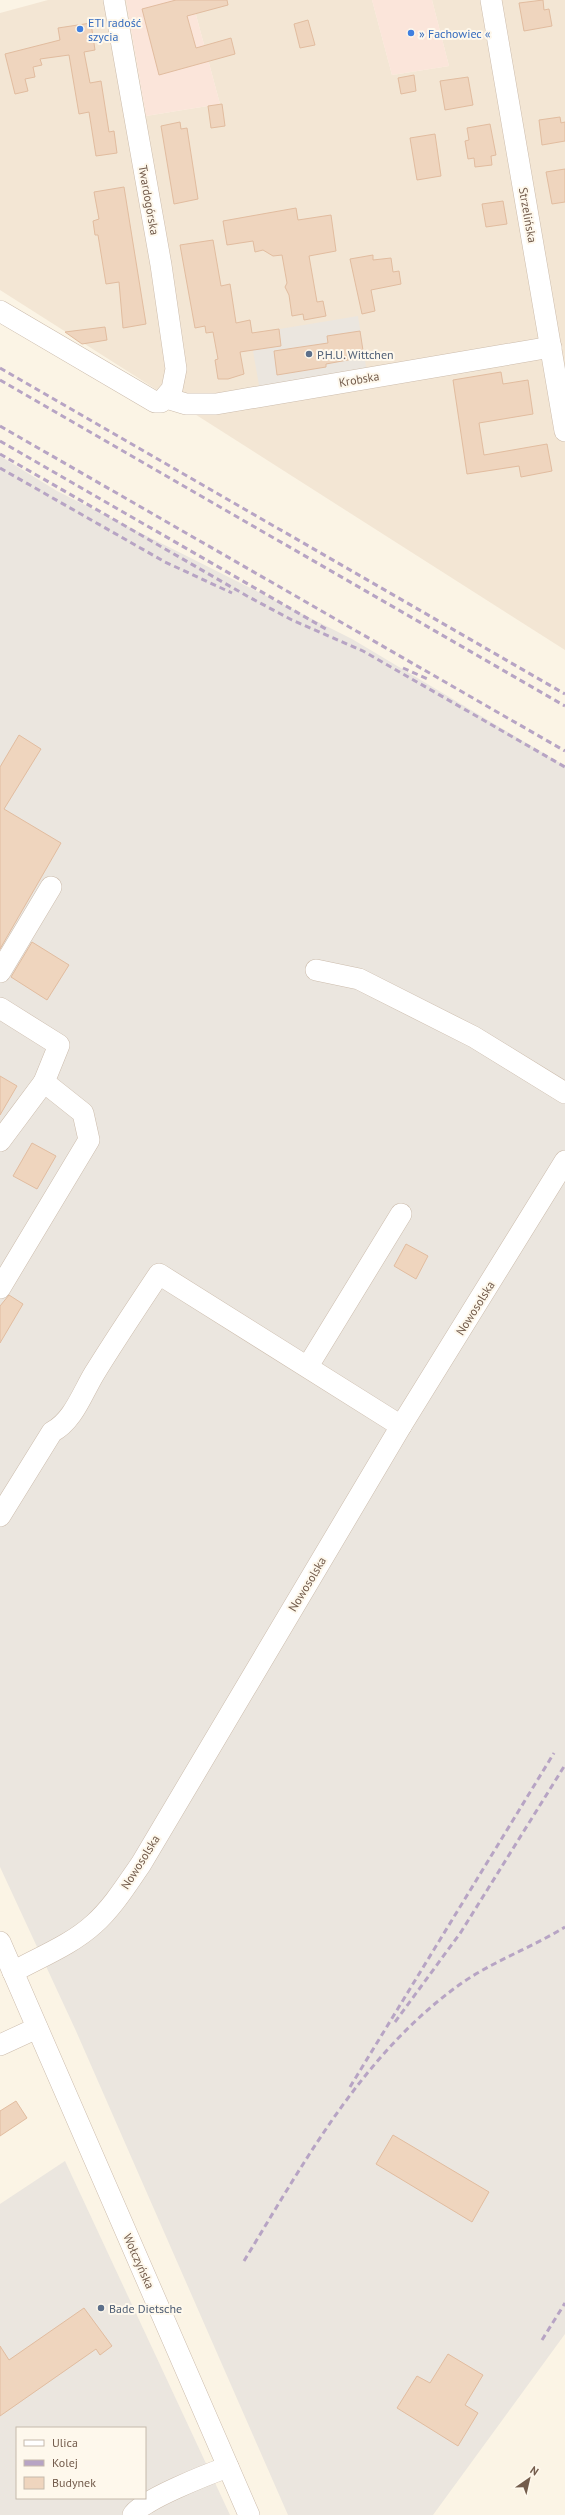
<svg xmlns="http://www.w3.org/2000/svg" width="565" height="2515" font-family="'PT Sans',sans-serif">
<style>
.residential{fill:#f3e6d4}
.commercial{fill:#fbe5da}
.industrial{fill:#ebe6df;fill-rule:evenodd}
.building{fill:#efd5be;stroke:#e1bc9f}
.lines{fill:none;stroke-linecap:round;stroke-linejoin:round}
.minor-casing{stroke:#ccbcac;stroke-width:22}
.minor{stroke:#fff;stroke-width:21}
.rail{stroke:#b7a4c4;stroke-width:3;stroke-dasharray:6 4;stroke-linecap:butt}
.shop-dot{fill:#3f7fe0;stroke:#fef8ec;stroke-width:1.5}
.service-dot{fill:#5c6f8a;stroke:#fef8ec;stroke-width:1.5}
.labels{text-anchor:middle;dominant-baseline:central;stroke-width:4;stroke-linejoin:round;paint-order:stroke}
.shop-label{font-size:12px;fill:#366cbe;stroke:#fef8ec;text-anchor:start}
.street-label{font-size:12px;fill:#735c4c;stroke:#fef8ec}
.service-label{font-size:12px;fill:#4e5e75;stroke:#fef8ec;text-anchor:start}
</style>
<rect width="100%" height="100%" fill="#fbf4e5"/>
<path class="residential" d="M48,0h78l20,116 74,-12 -28,-104h180l20,75 57,-9 -17,-66h133v650l-565,-360v-277z"/>
<g class="commercial">
<path d="M126,0h66l28,104 -74,12z"/>
<path d="M372,0h60l17,66 -57,9z"/>
</g>
<g class="industrial">
<path d="M358,316l9,57 -107,18 -10,-57z"/>
<path d="M0,456l57,35 295,148 213,127v1568l-132,181h-145l-212,-484 -76,-164z"/>
<path d="M65,2161l165,354h-230v-311zM17,2428h128v70h-128z"/>
</g>
<g class="building">
<path d="M176,0h51l1,5 -41,11 9,32 35,-10 4,16 -76,21 -17,-66z"/>
<path d="M543,0l1,10 5,-1 3,17 -28,5 -5,-28z"/>
<path d="M308,20l7,25 -15,3 -6,-24z"/>
<path d="M91,23l4,27 -11,2 6,31 11,-2 8,51 5,-1 3,22 -21,3 -7,-44 -10,2 -10,-59 -29,4 2,6 -9,2 2,10 -10,2 3,12 -13,3 -10,-40 55,-14 -2,-12z"/>
<path d="M414,75l2,16 -15,3 -3,-16z"/>
<path d="M468,77l5,28 -28,5 -5,-29z"/>
<path d="M222,104l3,22 -14,2 -3,-22z"/>
<path d="M560,117l1,6 4,-1v19l-23,4 -3,-25z"/>
<path d="M180,122l1,7 6,-1 11,71 -24,5 -13,-78z"/>
<path d="M490,124l6,31 -5,1 1,9 -17,2 -1,-9 -6,1 -3,-18 4,-1 -2,-12z"/>
<path d="M435,134l6,42 -24,4 -7,-42z"/>
<path d="M565,169v33l-13,2 -6,-32z"/>
<path d="M124,187l22,137 -23,4 -4,-46 -13,2 -8,-49h-3l-2,-14 6,-2 -5,-27z"/>
<path d="M503,201l4,23 -21,3 -4,-23z"/>
<path d="M296,208l2,12 33,-5 5,36 -27,5 8,46 6,-1 3,15 -22,4 -1,-6 -11,2 -3,-21 -4,-8 2,-4 -5,-28 -9,1 -10,-6 -8,2 -2,-11 -26,4 -4,-24z"/>
<path d="M213,240l8,46 9,-2 6,39 14,-3 2,13 27,-4 2,17 -41,6 4,22 -16,5h-10l-3,-19 3,-1 -5,-27 -7,1 -1,-7 -10,2 -15,-83z"/>
<path d="M373,255v5l18,-2 2,14 6,-1 2,13 -30,6 4,21 -13,3 -12,-55z"/>
<path d="M105,327l2,13 -25,4 -17,-12z"/>
<path d="M360,331l4,26 -38,7v3l-49,8 -3,-24 54,-8 -1,-7z"/>
<path d="M501,372l2,12 25,-4 5,34 -54,9 5,32 63,-11 5,27 -31,6 -2,-11 -52,8 -14,-94z"/>
<path d="M19,735l22,14 -37,60 57,34 -61,106v-182z"/>
<path d="M32,942l37,23 -22,35 -36,-23z"/>
<path d="M0,1076l17,10 -17,29z"/>
<path d="M32,1143l24,13 -19,33 -24,-13z"/>
<path d="M406,1244l22,12 -12,23 -22,-13z"/>
<path d="M9,1295l14,9 -23,39v-37z"/>
<path d="M16,2101l11,17 -27,18v-25z"/>
<path d="M393,2135l96,57 -17,30 -96,-58z"/>
<path d="M84,2308l28,38 -12,9 -4,-6 -96,67v-70l9,14z"/>
<path d="M448,2354l35,21 -18,30 13,8 -20,33 -61,-38 20,-32 13,7z"/>
</g>
<g class="lines">
<g class="minor-casing">
<g id="minor">
<path d="M491,0l74,431"/>
<path d="M0,311l155,91h6l11,-13 4,-20 -15,-104 -47,-265"/>
<path d="M166,398l20,6h30l335,-57"/>
<path d="M316,970l43,9 115,58 91,56"/>
<path d="M0,972l51,-85"/>
<path d="M0,1008l59,37 -15,37 39,31 6,27 -89,148"/>
<path d="M0,1141l44,-59"/>
<path d="M308,1366l93,-152"/>
<path d="M0,1516l52,-84c21,-11 30,-38 42,-58 21,-34 43,-67 65,-100l242,152"/>
<path d="M0,1942l249,573"/>
<path d="M13,1972c27,-15 58,-27 81,-48 19,-17 33,-40 47,-60l260,-438 164,-265"/>
<path d="M0,2045l37,-17"/>
<path d="M133,2515c6,-14 78,-42 95,-48"/>
</g>
</g>
<use href="#minor" class="minor"/>
<g class="rail">
<path d="M0,368l565,326"/>
<path d="M0,380l565,326"/>
<path d="M0,426l565,325"/>
<path d="M0,441l326,188"/>
<path d="M0,454l247,142 45,24 71,31 202,116"/>
<path d="M0,468l165,94 67,31"/>
<path d="M403,668l27,12"/>
<path d="M395,2022l66,-90 104,-167"/>
<path d="M350,2087l204,-334"/>
<path d="M244,2261c61,-100 118,-206 215,-276 32,-23 72,-37 106,-58"/>
<path d="M542,2340l23,-37"/>
</g>
</g>
<g class="shop-dot">
<circle cx="80" cy="29" r="4"/>
<circle cx="411" cy="33" r="4"/>
</g>
<g class="service-dot">
<circle cx="309" cy="354" r="4"/>
<circle cx="101" cy="2308" r="4"/>
</g>
<g class="labels">
<g class="shop-label">
<text x="88" y="22">ETI radość<tspan x="88" dy="14">szycia</tspan></text>
<text x="419" y="33">» Fachowiec «</text>
</g>
<g class="street-label">
<text transform="translate(149 200) rotate(80)">Twardogórska</text>
<text transform="translate(528 215) rotate(80)">Strzelińska</text>
<text transform="translate(359 379) rotate(-10)">Krobska</text>
<text transform="translate(475 1308) rotate(-58)">Nowosolska</text>
<text transform="translate(307 1584) rotate(-59)">Nowosolska</text>
<text transform="translate(140 1862) rotate(-58)">Nowosolska</text>
<text transform="translate(139 2261) rotate(66)">Wołczyńska</text>
</g>
<g class="service-label">
<text x="317" y="354">P.H.U. Wittchen</text>
<text x="109" y="2308">Bade Dietsche</text>
</g>
</g>
<rect x="16" y="2427" width="130" height="72" fill="#fef8ec" stroke="#c6baac"/>
<rect x="24" y="2440" width="20" height="6" fill="#ffffff" stroke="#c6baac"/>
<text x="52" y="2447" font-size="12" fill="#735c4c">Ulica</text>
<rect x="24" y="2460" width="20" height="6" fill="#b7a4c4" stroke="#c6baac"/>
<text x="52" y="2467" font-size="12" fill="#735c4c">Kolej</text>
<rect x="24" y="2477" width="20" height="12" fill="#efd5be" stroke="#c6baac"/>
<text x="52" y="2487" font-size="12" fill="#735c4c">Budynek</text>
<g transform="translate(529 2479) rotate(34)" stroke="#fef8ec" stroke-width="3" paint-order="stroke">
<path d="M0-3L7 15L0 10L-7 15Z" fill="#735c4c"/>
<text y="-6" font-size="11" font-weight="bold" text-anchor="middle" fill="#735c4c">N</text>
</g>
</svg>
